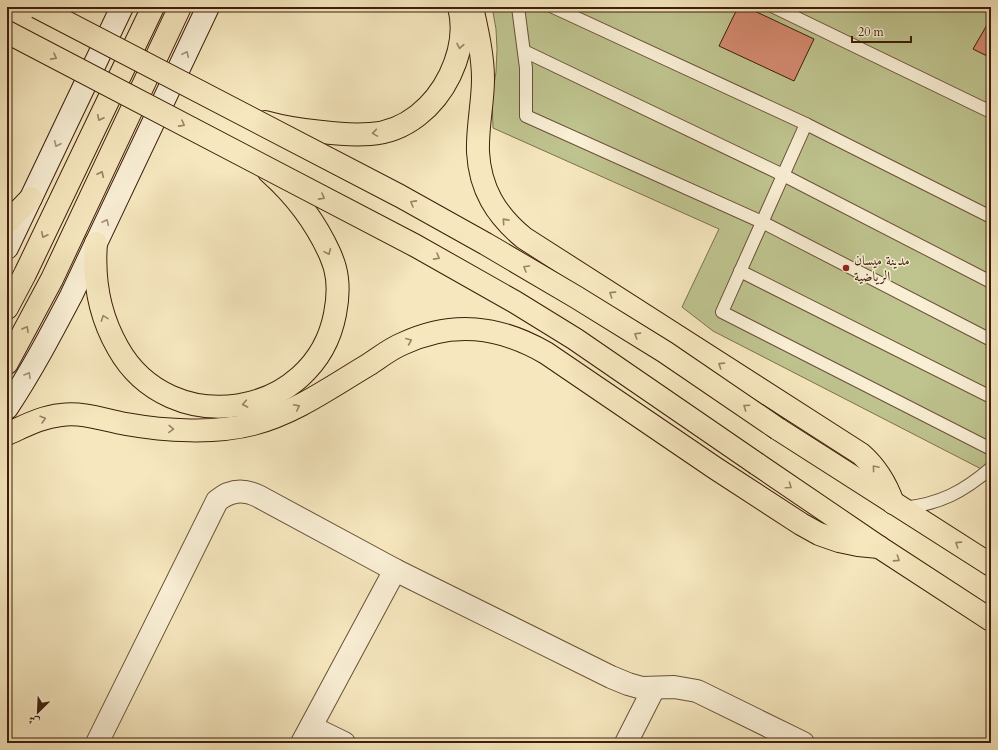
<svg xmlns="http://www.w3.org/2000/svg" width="998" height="750" font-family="Cardo,Amiri,serif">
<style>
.green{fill:#bfc48f;stroke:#7e714d}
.building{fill:#d3896f;stroke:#3d1e0b}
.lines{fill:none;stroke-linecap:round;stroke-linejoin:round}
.lane-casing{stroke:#6b5038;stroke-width:14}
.street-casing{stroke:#6b5038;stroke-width:24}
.secondary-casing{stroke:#3d1e0b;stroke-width:24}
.primary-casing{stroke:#3d1e0b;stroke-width:24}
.lane{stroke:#f9efd5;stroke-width:12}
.street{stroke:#f9efd5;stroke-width:22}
.secondary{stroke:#f9efd5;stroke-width:22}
.primary{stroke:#f6e7be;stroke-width:22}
.primary-bridge-casing{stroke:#3d1e0b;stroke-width:24;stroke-linecap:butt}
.primary-bridge{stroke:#f6e7be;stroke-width:22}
.oneway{stroke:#9a8264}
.oneway2{stroke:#a4917a}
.poi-dot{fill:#8f2418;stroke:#f9efd5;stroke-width:1.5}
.labels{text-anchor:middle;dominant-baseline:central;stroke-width:3;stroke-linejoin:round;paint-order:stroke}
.poi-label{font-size:14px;fill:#3d1e0b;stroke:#f9efd5;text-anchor:start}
</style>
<rect width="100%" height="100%" fill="#f6e7be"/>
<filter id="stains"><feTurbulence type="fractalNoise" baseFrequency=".005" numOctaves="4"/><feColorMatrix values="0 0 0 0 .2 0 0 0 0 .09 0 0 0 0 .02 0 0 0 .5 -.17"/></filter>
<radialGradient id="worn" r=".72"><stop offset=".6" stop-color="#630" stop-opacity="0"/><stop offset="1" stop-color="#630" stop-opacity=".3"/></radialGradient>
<path class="green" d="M492,7h499v467l-278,-143 -31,-24 37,-78 -226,-101 -1,-31 4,-25 1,-23 -1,-20z"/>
<g class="building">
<path d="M738,7h8l68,32 -20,42 -75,-35z"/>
<path d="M991,18v40l-18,-9z"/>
</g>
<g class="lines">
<g class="lane-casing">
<g id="lane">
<path d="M518,7l8,61v48l236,106 229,118"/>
<path d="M553,7l253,117"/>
<path d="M774,7l217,105"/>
<path d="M524,51l259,124 208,107"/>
<path d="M991,217l-185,-93 -84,188 269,137"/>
<path d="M740,271l251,126"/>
<path d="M903,508c37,-4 60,-16 88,-40"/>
</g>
</g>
<g class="street-casing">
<g id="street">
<path d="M311,727l33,16"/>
<path d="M97,743l120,-242c13,-11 26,-12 41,-5l137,74 216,107 17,7 14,4 32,-1 23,4 106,52"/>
<path d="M302,743l93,-173"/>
<path d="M626,743l28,-55"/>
</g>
</g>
<g class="secondary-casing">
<g id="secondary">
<path d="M7,248l115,-241"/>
<path d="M7,408c24,-36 44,-74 64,-112l137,-289"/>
</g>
</g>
<g class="primary-casing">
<g id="primary">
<path d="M472,7c5,23 11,48 11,72 0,24 -6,49 -5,73 2,37 18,63 46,86l337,216c16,14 25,29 32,49"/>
<path d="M265,122c18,5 37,8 57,10 16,2 32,3 48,2 36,-2 65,-28 80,-59 10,-21 15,-45 9,-68"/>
<path d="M7,223l24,-25"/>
<path d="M96,243c-3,38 3,72 22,105 52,93 197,71 217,-34 3,-15 4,-31 0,-46 -1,-4 -3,-9 -5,-14 -14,-31 -35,-59 -61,-82"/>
<path d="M7,308l18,-34 128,-267"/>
<path d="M7,363l45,-84 128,-272"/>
<path d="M778,429l213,136"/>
<path d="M7,434c18,-8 34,-17 54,-19 23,-3 43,5 65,9 39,7 89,10 127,0 42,-11 78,-37 115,-59 11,-7 22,-16 34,-21 51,-24 97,-18 144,9l169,115 86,56 18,10 20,7 19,4 21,2"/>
<path d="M757,464l122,83 112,73"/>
</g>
</g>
<use href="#lane" class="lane"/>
<use href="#street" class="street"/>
<use href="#secondary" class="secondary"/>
<use href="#primary" class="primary"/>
<g class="primary-bridge-casing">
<g id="primary-bridge">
<path d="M37,7l363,189 86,48 90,53 89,55 113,77"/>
<path d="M7,32l409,214 99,56 60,37 182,125"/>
</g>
</g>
<use href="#primary-bridge" class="primary-bridge"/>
</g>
<defs><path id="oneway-chevron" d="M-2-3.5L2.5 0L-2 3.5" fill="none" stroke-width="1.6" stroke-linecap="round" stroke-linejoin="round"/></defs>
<g class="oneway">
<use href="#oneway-chevron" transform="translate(460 46) rotate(100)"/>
<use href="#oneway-chevron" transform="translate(54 57) rotate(28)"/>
<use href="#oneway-chevron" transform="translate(100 118) rotate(116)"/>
<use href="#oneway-chevron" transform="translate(182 124) rotate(28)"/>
<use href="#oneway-chevron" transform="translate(375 133) rotate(171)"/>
<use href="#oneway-chevron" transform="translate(101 174) rotate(-65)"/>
<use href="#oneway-chevron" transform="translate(322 197) rotate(28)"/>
<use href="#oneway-chevron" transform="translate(413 203) rotate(-151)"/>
<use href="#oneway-chevron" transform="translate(505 221) rotate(-132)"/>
<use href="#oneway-chevron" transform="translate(44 235) rotate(116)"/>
<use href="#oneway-chevron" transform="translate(328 252) rotate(66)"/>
<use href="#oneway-chevron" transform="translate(437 257) rotate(29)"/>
<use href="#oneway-chevron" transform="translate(526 268) rotate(-150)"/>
<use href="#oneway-chevron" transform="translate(612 294) rotate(-147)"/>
<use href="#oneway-chevron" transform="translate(104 318) rotate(-110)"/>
<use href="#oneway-chevron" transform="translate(26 329) rotate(-61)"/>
<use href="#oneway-chevron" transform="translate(637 335) rotate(-148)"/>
<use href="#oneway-chevron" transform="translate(409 341) rotate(-23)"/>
<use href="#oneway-chevron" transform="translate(721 365) rotate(-147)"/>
<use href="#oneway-chevron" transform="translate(245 404) rotate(169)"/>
<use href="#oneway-chevron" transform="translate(297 407) rotate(-27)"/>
<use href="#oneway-chevron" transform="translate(746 407) rotate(-146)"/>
<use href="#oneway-chevron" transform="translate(43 419) rotate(-16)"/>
<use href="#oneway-chevron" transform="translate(171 429) rotate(2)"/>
<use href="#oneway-chevron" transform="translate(875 468) rotate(-130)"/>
<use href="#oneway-chevron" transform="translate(789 486) rotate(35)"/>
<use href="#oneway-chevron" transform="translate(958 544) rotate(-147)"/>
<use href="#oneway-chevron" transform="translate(897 559) rotate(33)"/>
</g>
<g class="oneway2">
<use href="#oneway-chevron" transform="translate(186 54) rotate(-65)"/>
<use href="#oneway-chevron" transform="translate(57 144) rotate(115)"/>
<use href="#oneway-chevron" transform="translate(106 222) rotate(-65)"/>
<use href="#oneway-chevron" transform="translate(28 375) rotate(-60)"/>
</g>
<circle class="poi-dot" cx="846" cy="268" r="4"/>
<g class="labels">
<g class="poi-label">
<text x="854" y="260">مدينة ميسان<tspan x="854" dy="16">الرياضية</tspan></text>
</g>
</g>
<rect width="998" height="750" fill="none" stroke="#f6e7be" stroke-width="24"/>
<rect x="8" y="8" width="982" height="734" fill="none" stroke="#3d1e0b" stroke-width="2"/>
<rect x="12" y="12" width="974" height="726" fill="none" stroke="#3d1e0b"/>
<g transform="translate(38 712) rotate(204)" stroke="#f9efd5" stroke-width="3" paint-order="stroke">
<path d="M0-3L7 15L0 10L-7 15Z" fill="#3d1e0b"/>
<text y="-6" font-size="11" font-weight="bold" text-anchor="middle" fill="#3d1e0b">ش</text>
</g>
<path d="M852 36v6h59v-6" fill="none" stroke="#3d1e0b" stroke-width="2"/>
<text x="858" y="36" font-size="12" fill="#3d1e0b" stroke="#f9efd5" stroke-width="3" paint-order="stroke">20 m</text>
<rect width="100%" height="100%" filter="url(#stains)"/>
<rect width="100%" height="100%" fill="url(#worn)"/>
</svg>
